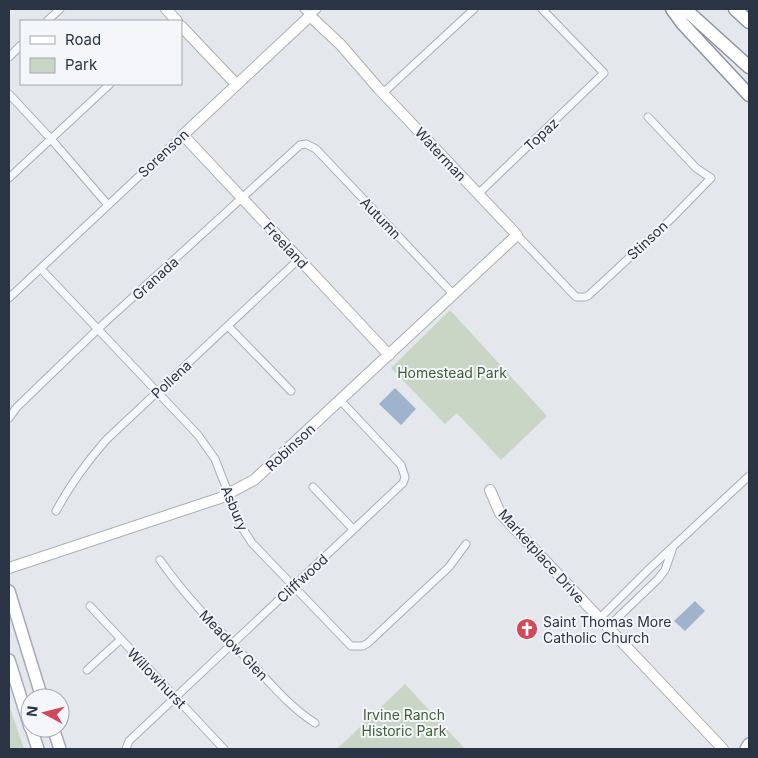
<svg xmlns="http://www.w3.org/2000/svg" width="758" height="758" font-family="Inter,sans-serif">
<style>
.green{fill:#c9d6c5}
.water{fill:#9fb4cc}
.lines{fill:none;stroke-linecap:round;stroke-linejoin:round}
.street-casing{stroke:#a9aeb7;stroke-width:9}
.secondary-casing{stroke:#a9aeb7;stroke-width:12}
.primary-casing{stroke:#a3abb8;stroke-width:14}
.highway-casing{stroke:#8b94a3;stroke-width:15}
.street{stroke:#f7f8fa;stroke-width:7}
.secondary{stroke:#fff;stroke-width:10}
.primary{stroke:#fff;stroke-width:11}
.highway{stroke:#fff;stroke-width:12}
.labels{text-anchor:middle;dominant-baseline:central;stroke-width:4;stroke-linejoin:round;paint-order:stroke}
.street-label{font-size:14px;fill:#2b3445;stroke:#f4f6f9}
.park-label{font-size:14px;fill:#3f6138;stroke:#f4f6f9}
.poi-label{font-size:14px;fill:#2b3445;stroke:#f4f6f9;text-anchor:start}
</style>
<rect width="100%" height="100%" fill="#e4e7ec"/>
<g class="green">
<path d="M450,310l97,106 -46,44 -44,-47 -12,11 -54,-56z"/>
<path d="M405,684l60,65h-128z"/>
<path d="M9,705l15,44h-15z"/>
</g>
<g class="water">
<path d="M395,388l21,21 -15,16 -22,-21z"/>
<path d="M695,601l10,10 -20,20 -11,-10z"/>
</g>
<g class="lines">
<g class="street-casing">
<g id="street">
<path d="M304,9l6,7 7,-7"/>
<path d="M47,21l13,-12"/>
<path d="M9,57l12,-12"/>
<path d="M383,93l91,-84"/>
<path d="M9,94l42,45 57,66"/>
<path d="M9,178l101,-94"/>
<path d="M478,194l126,-121 -62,-64"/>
<path d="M517,235l59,62h9l4,-2 82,-76 40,-41 -15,-10 -48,-51"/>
<path d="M41,269l157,166 17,24 26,67 11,17 99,103h12l5,-3 81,-76 17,-23"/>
<path d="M9,298l174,-163"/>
<path d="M228,326l63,65"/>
<path d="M9,418l8,-11 82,-79 201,-183 6,-1 10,5 138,146"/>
<path d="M313,487l40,42"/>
<path d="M56,511c14,-26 30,-48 50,-71l193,-181"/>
<path d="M160,560c27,39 61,72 94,106 19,20 37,42 61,57"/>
<path d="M90,606l134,143"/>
<path d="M599,619l50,-50 100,-93"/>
<path d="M607,628l51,-49 7,-9 7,-20"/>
<path d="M87,670l33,-30"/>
<path d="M126,749l3,-8 274,-258 2,-6 -4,-12 -60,-64"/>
</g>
</g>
<g class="secondary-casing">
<g id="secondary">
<path d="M166,9l11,12"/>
<path d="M181,26l55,58"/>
<path d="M490,490l10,23 223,236"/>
<path d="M9,568l211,-70 34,-18 263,-245 -139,-147 -37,-43 -31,-29 -127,119 206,220"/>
</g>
</g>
<g class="primary-casing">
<g id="primary">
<path d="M9,591l33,107"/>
<path d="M9,660l21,67"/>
<path d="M31,728l7,21"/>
<path d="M53,728l7,21"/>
<path d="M746,749l3,-5"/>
</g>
</g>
<g class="highway-casing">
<g id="highway">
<path d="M672,9l11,15 66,71"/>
<path d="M685,9l64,58"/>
<path d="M735,9l14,13"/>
</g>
</g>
<use href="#street" class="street"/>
<use href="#secondary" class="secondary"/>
<use href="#primary" class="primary"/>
<use href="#highway" class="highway"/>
</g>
<defs>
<g id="church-disc" transform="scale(1.125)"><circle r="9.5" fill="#d1495b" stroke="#f4f6f9"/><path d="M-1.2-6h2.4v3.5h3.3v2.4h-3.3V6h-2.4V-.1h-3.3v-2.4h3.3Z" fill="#fff"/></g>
</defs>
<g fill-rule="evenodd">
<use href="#church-disc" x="527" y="629"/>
</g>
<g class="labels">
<g class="street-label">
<text transform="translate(541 134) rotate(-43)">Topaz</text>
<text transform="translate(163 153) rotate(-43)">Sorenson</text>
<text transform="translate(441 154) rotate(47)">Waterman</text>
<text transform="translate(381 218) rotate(46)">Autumn</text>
<text transform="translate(647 240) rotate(-43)">Stinson</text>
<text transform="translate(286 245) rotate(47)">Freeland</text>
<text transform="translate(155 278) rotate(-42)">Granada</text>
<text transform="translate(171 379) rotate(-43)">Pollena</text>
<text transform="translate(290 447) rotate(-43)">Robinson</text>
<text transform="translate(235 508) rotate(67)">Asbury</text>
<text transform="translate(542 556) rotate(48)">Marketplace Drive</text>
<text transform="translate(302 578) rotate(-43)">Cliffwood</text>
<text transform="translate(234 645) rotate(46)">Meadow Glen</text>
<text transform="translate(157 678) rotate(46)">Willowhurst</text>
</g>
<g class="park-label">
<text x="452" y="372">Homestead Park</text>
<text x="404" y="714">Irvine Ranch<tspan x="404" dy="16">Historic Park</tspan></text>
</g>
<g class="poi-label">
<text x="543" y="621">Saint Thomas More<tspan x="543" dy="16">Catholic Church</tspan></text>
</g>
</g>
<rect width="758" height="758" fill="none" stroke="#2b3445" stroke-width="20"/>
<rect x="20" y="20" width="162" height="65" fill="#f4f6f9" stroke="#a4a8b1"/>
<rect x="30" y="36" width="25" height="8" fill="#ffffff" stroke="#a4a8b1"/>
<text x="65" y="45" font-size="15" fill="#2b3445">Road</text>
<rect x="30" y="58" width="25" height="15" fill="#c9d6c5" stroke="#a4a8b1"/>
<text x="65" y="70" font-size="15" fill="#2b3445">Park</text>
<g transform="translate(45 713) rotate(277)"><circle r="24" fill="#f4f6f9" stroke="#a4a8b1"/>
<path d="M0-4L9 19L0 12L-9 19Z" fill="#d1495b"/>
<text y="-8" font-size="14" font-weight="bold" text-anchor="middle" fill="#2b3445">N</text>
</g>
</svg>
